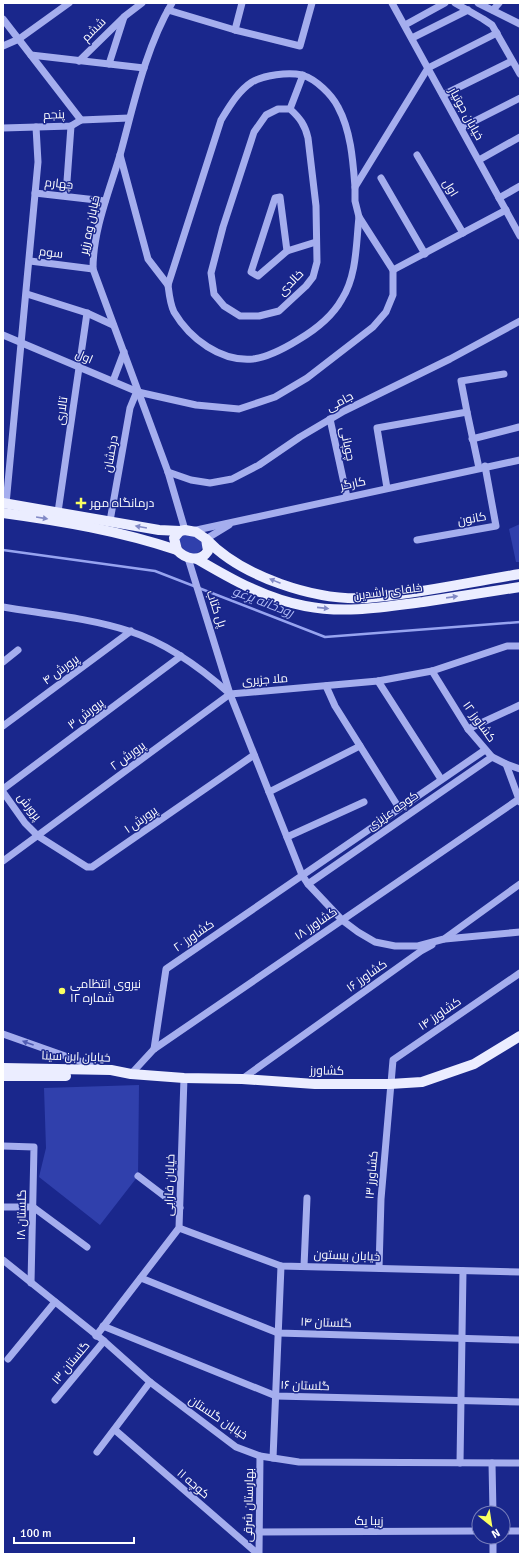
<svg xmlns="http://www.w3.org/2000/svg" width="523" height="1557" font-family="Signika,Cairo,sans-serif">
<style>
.green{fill:#3040ac}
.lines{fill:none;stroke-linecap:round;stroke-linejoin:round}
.stream{stroke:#97a4f0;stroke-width:2.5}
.minor{stroke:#a5aeee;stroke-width:7}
.major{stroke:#ebedff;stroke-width:10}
.oneway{fill:#828ac6}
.oneway2{fill:#525db3}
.poi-dot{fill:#faff61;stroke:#1a278c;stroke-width:1.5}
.labels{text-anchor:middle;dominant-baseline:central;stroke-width:3;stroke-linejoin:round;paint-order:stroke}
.street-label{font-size:12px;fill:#fff;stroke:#1a278c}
.poi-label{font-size:12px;fill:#fff;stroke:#1a278c;text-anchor:start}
.water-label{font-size:13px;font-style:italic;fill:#b0baf5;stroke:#1a278c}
</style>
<rect width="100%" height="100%" fill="#1a278c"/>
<g class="green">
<path d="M520,524v38h-4l-7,-33z"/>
<path d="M187,534c9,2 14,4 16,13 -9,15 -22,4 -25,-9z"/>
<path d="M139,1085l-1,91 -38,49 -61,-48 7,-29 -2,-60z"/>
</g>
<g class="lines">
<path class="stream" d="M3,550l152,21 170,66 195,-15"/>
<g class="minor">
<path d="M172,3c-27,46 -38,101 -52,152 -11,37 -27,75 -27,114l75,203 17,58"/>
<path d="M392,3l128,233"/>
<path d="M455,3l28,16 9,6 28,49"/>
<path d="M478,3l42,21"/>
<path d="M168,10l67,20 65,16 12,-43"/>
<path d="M493,10l6,-7"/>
<path d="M3,19l78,101"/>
<path d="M405,25l40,-22"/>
<path d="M235,30l7,-27"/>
<path d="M412,38l56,-28"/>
<path d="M3,46l16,-7 50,-36"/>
<path d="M31,55l113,13"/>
<path d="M79,61l46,-45 17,-13"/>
<path d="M109,64l15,-47"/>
<path d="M443,95l69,-34"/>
<path d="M290,109c10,9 15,16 18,29l8,68 1,56 -4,15 -7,9 -27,25 -20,5h-19l-16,-10 -10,-12 -3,-21 12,-46 31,-95 12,-17 12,-6h12l13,-34"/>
<path d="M3,128l68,-2 10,-6 48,-2"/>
<path d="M461,128l59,-30"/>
<path d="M120,155l28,104 20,26"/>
<path d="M417,155l46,78"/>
<path d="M479,160l41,-23"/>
<path d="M381,178l44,76"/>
<path d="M355,187c-2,-26 -4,-56 -17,-80 -6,-12 -22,-28 -36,-32 -14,-3 -38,0 -50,7 -14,9 -23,25 -31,38l-53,165c1,8 2,19 6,27 16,27 47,50 79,47 16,-2 32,-11 45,-19 17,-10 34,-23 44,-41 15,-24 14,-55 17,-82"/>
<path d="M35,193l70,8"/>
<path d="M66,195l5,-69"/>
<path d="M280,197l7,54 -29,25 -7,-4 24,-74z"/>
<path d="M499,198l21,-12"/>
<path d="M287,251l29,-9"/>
<path d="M30,261l63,8"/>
<path d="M393,270l113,-60"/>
<path d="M27,294l60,19 26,12"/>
<path d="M3,335l135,57 58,13 43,4 36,-12 32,-19 66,-51 13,-15 7,-17v-25l-34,-53 -4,-16v-14l73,-119 69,-35"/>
<path d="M113,381l11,-29"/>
<path d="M467,412l12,56"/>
<path d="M330,419l17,78"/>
<path d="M472,439l47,-12"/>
<path d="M168,472l23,8 19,3 22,-4 27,-14 41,-28 44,-26 106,-52 70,-38"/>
<path d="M387,488l-10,-60 90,-16 -6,-31 43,-7"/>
<path d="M6,504l32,-342 -2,-35"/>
<path d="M58,512l29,-199"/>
<path d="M110,521l20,-113 7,-17"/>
<path d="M192,531l328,-71"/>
<path d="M206,539l23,-14"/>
<path d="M417,540l79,-14 -11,-60"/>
<path d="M188,558l42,136 72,181 6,9 34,36 16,12 17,10 20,4h23l26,-7 76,-55"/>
<path d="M3,607c42,7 86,11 126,24 38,12 72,37 101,63l148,-13 54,-10 75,-25h13"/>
<path d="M3,662l15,-12"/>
<path d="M432,671l36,58 24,28 14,7 14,38"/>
<path d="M378,681l63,98"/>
<path d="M326,686l9,20 64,102"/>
<path d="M3,726l128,-95"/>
<path d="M468,729l52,-24"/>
<path d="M506,764l14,5"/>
<path d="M3,789l178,-133"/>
<path d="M3,792l22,31 13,13 49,31h5l162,-112"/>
<path d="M269,792l91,-46"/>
<path d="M287,837l77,-35"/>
<path d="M3,861l227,-167"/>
<path d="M308,884l184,-127"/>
<path d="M445,939l75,-7"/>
<path d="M3,1034l96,34"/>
<path d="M154,1049l12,-80 319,-219"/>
<path d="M131,1074l23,-25 365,-250"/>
<path d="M242,1079l179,-128 11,-6"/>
<path d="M3,1146l31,1 -3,136"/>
<path d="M138,1176l42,32"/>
<path d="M3,1207h30l54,40"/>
<path d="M179,1228l102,38 239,6"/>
<path d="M3,1260l101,81 46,41 86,65 24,9 39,6 221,1"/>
<path d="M304,1266l3,-68"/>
<path d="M379,1268l2,-69 12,-139 127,-87"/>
<path d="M141,1278l137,55 242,7"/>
<path d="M103,1326l173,70 244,6"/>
<path d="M96,1336l83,-108 5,-150"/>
<path d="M8,1359l47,-57"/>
<path d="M55,1400l49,-59"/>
<path d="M115,1430l143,124"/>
<path d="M97,1452l53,-70"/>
<path d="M273,1458l8,-192"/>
<path d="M460,1463l3,-192"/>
<path d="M492,1463l1,50"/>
<path d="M503,1531h17"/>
<path d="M259,1532l220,-1"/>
<path d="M493,1537v17"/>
<path d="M259,1554l1,-98"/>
</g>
<g class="major">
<path d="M3,503l156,27 21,1"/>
<path d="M3,513c59,8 117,18 174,37"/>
<path d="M185,530l11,2 10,7 2,12c-8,12 -23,8 -31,-1l-3,-12 6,-7z"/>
<path d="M206,539c36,38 109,62 161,59 51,-4 102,-16 153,-24"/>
<path d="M197,559c34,20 69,40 108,47 40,8 79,1 118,-4 33,-5 65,-10 97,-15"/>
<path d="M3,1068l108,2 20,4 53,4 58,1 73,5h75l32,-2 52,-18 46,-28"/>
<path d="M3,1076h63"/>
</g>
</g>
<defs><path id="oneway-solid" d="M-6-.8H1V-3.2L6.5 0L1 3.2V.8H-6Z"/></defs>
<g class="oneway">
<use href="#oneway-solid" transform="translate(42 518) rotate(9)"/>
<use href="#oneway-solid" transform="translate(141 527) rotate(-170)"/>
<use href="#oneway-solid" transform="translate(275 581) rotate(-158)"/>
<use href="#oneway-solid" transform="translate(452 597) rotate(-8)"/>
<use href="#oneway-solid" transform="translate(323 608) rotate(6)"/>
</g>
<use class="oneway2" href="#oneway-solid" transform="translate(28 1043) rotate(-160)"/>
<g class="poi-dot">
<path d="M79 497h4v4h4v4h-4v4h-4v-4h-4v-4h4z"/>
<circle cx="62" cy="991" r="4"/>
</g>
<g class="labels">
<g class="street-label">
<text transform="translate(94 30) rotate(-45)">ششم</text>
<text transform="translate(466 114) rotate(61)">خیابان جوتیار</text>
<text transform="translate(54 115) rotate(-2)">پنجم</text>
<text transform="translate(59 184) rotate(6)">چهارم</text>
<text transform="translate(450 188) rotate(59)">اول</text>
<text transform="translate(90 225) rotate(-78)">خیابان وه رزیر</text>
<text transform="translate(51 253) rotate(7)">سوم</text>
<text transform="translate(291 283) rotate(-46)">خالدی</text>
<text transform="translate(84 357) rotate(23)">اول</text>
<text transform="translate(340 402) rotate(-28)">جامی</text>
<text transform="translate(62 411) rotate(-82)">تالاری</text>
<text transform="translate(347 444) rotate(78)">چوپانی</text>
<text transform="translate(111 454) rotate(-80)">درخشان</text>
<text transform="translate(353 484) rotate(-12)">کارگر</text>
<text transform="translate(472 519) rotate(-10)">کانون</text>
<text transform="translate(388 592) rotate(-7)">خلفای راشدین</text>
<text transform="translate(216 609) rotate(71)">پل کتاب</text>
<text transform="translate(61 670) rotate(-36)">پرورش ۴</text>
<text transform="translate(265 680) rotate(-4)">ملا جزیری</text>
<text transform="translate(86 714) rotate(-37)">پرورش ۳</text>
<text transform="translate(479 722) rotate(54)">کشاورز ۱۲</text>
<text transform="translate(128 756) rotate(-36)">پرورش ۲</text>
<text transform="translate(29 807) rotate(52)">پرورش</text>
<text transform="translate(393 811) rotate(-35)">کوچه عزیزی</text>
<text transform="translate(141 820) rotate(-35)">پرورش ۱</text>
<text transform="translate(316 924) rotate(-34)">کشاورز ۱۸</text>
<text transform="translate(194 936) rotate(-35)">کشاورز ۲۰</text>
<text transform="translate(367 976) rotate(-35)">کشاورز ۱۶</text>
<text transform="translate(440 1014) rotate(-34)">کشاورز ۱۴</text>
<text transform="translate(76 1057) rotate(2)">خیابان ابن سینا</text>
<text transform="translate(327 1071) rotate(1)">کشاورز</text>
<text transform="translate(372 1175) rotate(-85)">کشاورز ۱۳</text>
<text transform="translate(170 1185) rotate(-88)">خیابان فارابی</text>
<text transform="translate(22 1215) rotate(-89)">گلستان ۱۸</text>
<text transform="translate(347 1256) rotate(2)">خیابان بیستون</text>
<text transform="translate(326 1323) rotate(2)">گلستان ۱۴</text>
<text transform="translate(71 1363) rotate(-50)">گلستان ۱۳</text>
<text transform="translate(305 1386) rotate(2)">گلستان ۱۶</text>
<text transform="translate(218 1418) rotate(34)">خیابان گلستان</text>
<text transform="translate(193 1484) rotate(41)">کوچه ۱۱</text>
<text transform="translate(249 1505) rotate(-89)">بهارستان شرقی</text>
<text x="369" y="1521">زیبا یک</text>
</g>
<g class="poi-label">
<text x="90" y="503">درمانگاه مهر</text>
<text x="70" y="984">نیروی انتظامی<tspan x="70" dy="14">شماره ۱۲</tspan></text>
</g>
<g class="water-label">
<text transform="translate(263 602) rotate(21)">رودخانه یرغو</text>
</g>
</g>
<rect width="523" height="1557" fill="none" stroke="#ffffff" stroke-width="8"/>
<g transform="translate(491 1525) rotate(150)"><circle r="19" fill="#1a278c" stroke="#767dba"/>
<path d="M0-3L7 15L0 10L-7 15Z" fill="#faff61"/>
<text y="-6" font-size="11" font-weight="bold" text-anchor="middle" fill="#ffffff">N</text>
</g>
<path d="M14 1537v6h120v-6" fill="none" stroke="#ffffff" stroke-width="2"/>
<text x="20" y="1537" font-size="12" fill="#ffffff" stroke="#1a278c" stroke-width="3" paint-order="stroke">100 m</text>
</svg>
